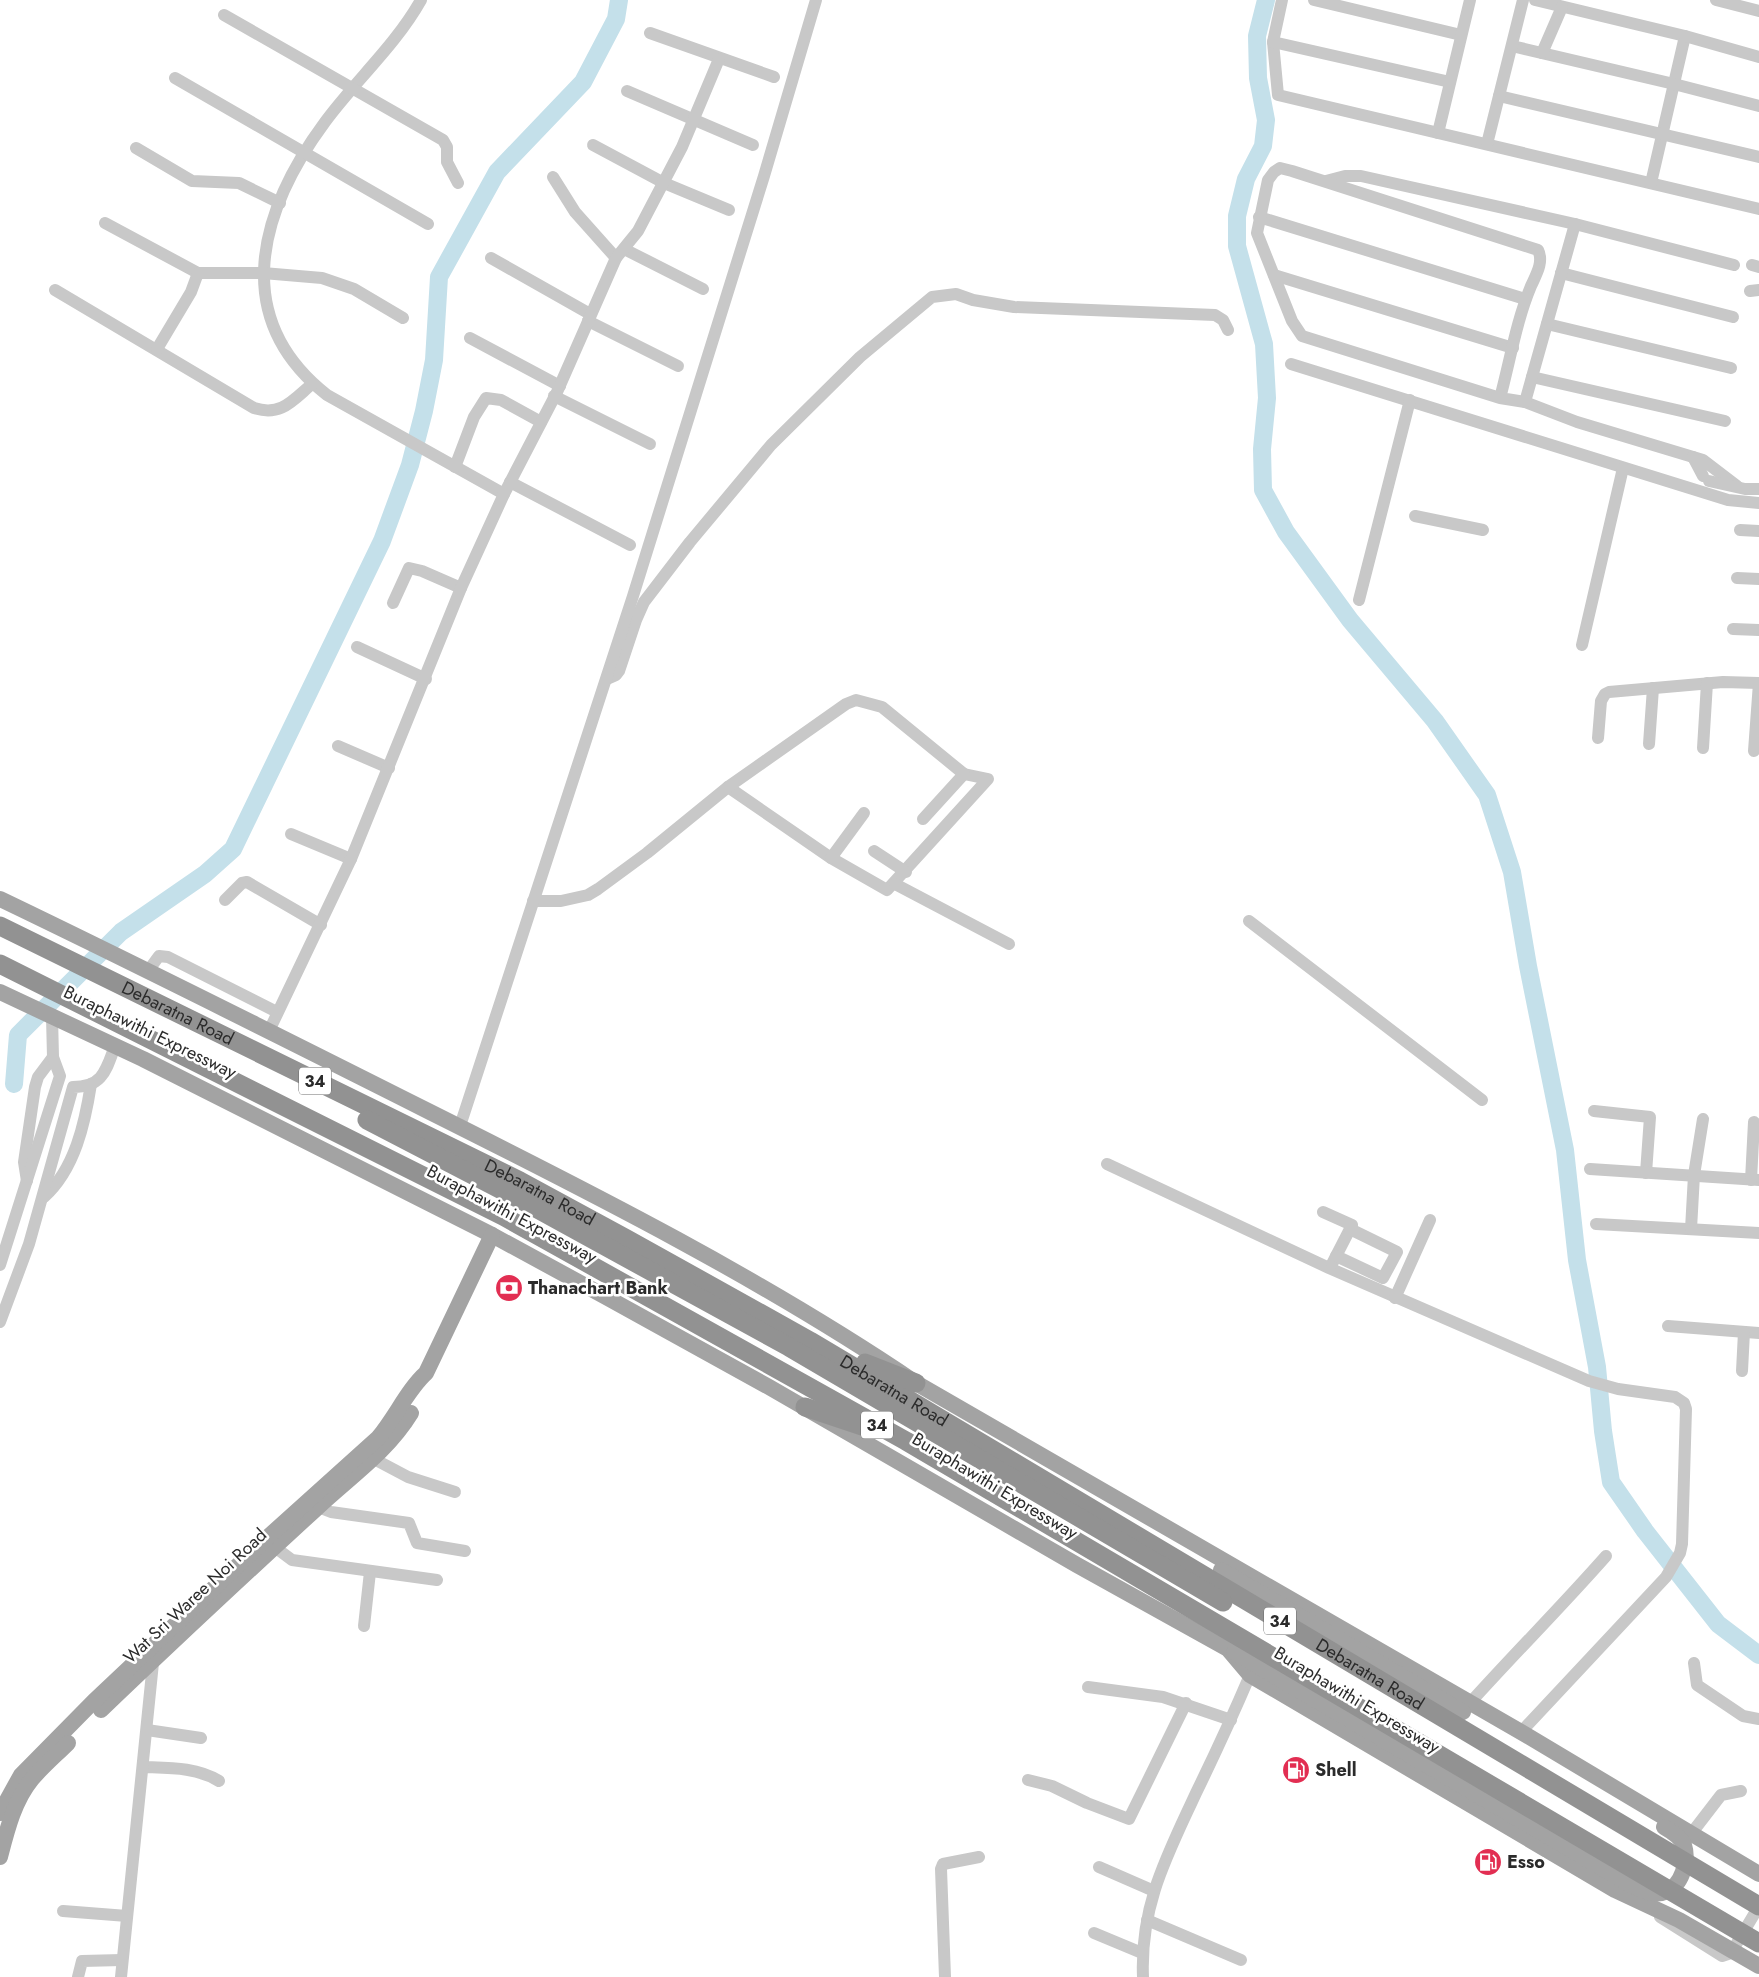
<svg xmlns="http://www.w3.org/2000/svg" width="1759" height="1977" font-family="Jost,sans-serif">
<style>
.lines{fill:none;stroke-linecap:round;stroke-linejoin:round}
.river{stroke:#c4e0ea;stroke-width:18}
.minor{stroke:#c8c8c8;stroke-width:12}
.major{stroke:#a3a3a3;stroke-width:16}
.highway{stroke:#929292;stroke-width:19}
.labels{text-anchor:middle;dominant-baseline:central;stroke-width:5;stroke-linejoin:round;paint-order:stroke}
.shield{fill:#fff;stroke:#6b6b6b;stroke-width:1}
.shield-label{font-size:16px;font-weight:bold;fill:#2b2b2b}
.street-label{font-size:18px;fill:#2b2b2b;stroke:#fff}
.poi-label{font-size:18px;font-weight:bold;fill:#2b2b2b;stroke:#fff;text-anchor:start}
</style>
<rect width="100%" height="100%" fill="#fff"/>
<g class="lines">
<g class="river">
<path d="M1266,0l-9,36 1,42 8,42 -3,26 -17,33 -9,37v30l27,98 3,54 -5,51 1,41 23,42 64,88 85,101 52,74 25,77 16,94 37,184 12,110 20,107 6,64 8,51 34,49 73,93 41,31"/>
<path d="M14,1084l4,-49 103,-103 84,-58 28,-25 149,-308 28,-76 14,-54 10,-51 5,-83 58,-105 86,-90 33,-63 3,-19"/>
</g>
<g class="minor">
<path d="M421,0c-26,46 -65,80 -96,122 -65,88 -97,195 2,273l177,99"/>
<path d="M1282,0l-9,42 5,53 481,114"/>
<path d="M1314,0l147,35"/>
<path d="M1535,0l150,36 -34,147"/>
<path d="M1716,0l43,11"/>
<path d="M224,15l219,125 4,7v15l11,21"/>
<path d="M650,33l124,44"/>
<path d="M1685,36l74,21"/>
<path d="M1273,42l177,40"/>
<path d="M1512,46l162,38 85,22"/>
<path d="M1542,53l20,-46"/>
<path d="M175,78l253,146"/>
<path d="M627,91l126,54"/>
<path d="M1499,96l260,61"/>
<path d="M1438,133l32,-133"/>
<path d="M1487,144l36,-144"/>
<path d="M593,145l71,38 65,27"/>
<path d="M136,148l56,33 47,2 41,20"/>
<path d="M553,177l22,35 41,46"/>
<path d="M1326,181l19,-5h16l214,48 159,41"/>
<path d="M1259,217l266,82"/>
<path d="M105,223l93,50h65l59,5 32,11 49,29"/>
<path d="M624,249l79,40"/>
<path d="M491,258l99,56"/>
<path d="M1752,265l7,2"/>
<path d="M1561,273l172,44"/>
<path d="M1274,275l239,73"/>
<path d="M55,290l199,118c27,9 39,-8 58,-24"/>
<path d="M1750,291l9,-1"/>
<path d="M588,321l90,45"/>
<path d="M1547,324l184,44"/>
<path d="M470,338l90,48"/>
<path d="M157,349l34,-57 7,-19"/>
<path d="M1291,364l437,136 31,3"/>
<path d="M1532,377l193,44"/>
<path d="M554,396l96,48"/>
<path d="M1500,398c10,-37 16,-76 31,-112 5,-11 13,-24 7,-36l-246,-79 -12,-3 -6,4 -6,8 -11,53 35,88 10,15 198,62 25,4 52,20 126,38 34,26"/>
<path d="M1525,402l50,-178"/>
<path d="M1693,457l10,19"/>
<path d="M455,467l19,-50 12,-19 15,2 40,22"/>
<path d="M1709,481l36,8h14"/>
<path d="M510,482l120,63"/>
<path d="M1415,516l68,14"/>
<path d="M1740,530l19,1"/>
<path d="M1737,578l22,1"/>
<path d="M1359,600l51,-200"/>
<path d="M393,603l16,-35 13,3 39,17"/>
<path d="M1733,629l26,1"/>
<path d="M1582,645l41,-177"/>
<path d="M357,647l69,32"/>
<path d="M607,679l9,-4 3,-4 17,-51 8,-18 46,-60 81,-97 89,-88 72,-60 24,-3 17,6 41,7 201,8 8,5 5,10"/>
<path d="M1598,738l3,-37 4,-7 4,-2 114,-10 36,1"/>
<path d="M1649,744l4,-56"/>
<path d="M338,746l51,22"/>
<path d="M1703,748l4,-65"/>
<path d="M1754,751l5,-68"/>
<path d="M728,787l103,71 56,32 101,-111 -24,-5"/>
<path d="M291,834l60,25"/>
<path d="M874,851l32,21"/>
<path d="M831,858l33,-45"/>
<path d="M895,884l114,60"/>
<path d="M225,900l17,-17 5,-1 74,43"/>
<path d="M533,901h28l27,-6 10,-6 49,-36 81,-66 118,-83 10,-4 26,7 82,67 -41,45"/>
<path d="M1249,921l233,179"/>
<path d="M148,971l11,-15 9,1 109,55"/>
<path d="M269,1031l82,-172 110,-271 43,-94 53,-102 59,-134 22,-27 44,-84 37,-88"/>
<path d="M1594,1111l56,6 -4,56"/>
<path d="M460,1126l173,-530 131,-420 52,-176"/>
<path d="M1107,1164l222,104 260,113 29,8 57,8 9,6 2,6 -4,135 -2,9 -14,24 -145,155"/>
<path d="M1590,1169l169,11"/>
<path d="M1751,1180l3,-58"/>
<path d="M27,1181l-3,-19 11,-75 3,-10 15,-20"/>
<path d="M44,1197c31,-28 41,-74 47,-113"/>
<path d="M1323,1212l29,13 -20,39"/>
<path d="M1596,1224l163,9"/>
<path d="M1691,1229l3,-54 9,-56"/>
<path d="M1336,1256l47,22 14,-26 -47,-23"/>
<path d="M0,1265l60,-189 -7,-19 -1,-40"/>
<path d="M1395,1298l35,-78"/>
<path d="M0,1322l29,-78 44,-157c30,0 33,-17 42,-41"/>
<path d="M1668,1326l91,7"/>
<path d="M1742,1371l2,-39"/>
<path d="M374,1459l34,18 47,15"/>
<path d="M318,1507l13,5 78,11 8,20 48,8"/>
<path d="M276,1548l16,12 145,20"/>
<path d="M364,1626l6,-54"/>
<path d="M1694,1663l3,22 46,31 16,3"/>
<path d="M1088,1687l75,10 68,23"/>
<path d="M1470,1703c45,-50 92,-97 136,-147"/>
<path d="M147,1730l54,8"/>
<path d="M143,1767c26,1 53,0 76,14"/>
<path d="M1028,1780l24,6 35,17 42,16 57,-116"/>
<path d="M1691,1834l30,-39 20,-4"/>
<path d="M1099,1867l55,24"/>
<path d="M63,1911l64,5"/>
<path d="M1660,1917l62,39 9,-3 28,-47"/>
<path d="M1147,1920l94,40"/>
<path d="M1094,1933l48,20"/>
<path d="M78,1977l4,-16 40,-1"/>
<path d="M121,1977l32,-314"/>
<path d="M945,1977l-4,-108 2,-5 36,-7"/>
<path d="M1143,1977c-3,-72 24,-121 53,-184 19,-39 37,-78 54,-118"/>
</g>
<g class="major">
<path d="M0,899c144,69 287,141 430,213 164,82 334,168 486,271l605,349 238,142"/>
<path d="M0,992l143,67 349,176 114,62 163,90 308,178 151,84 22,26 365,215 64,30 80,46"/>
<path d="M1221,1570l242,142"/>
<path d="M1234,1652l397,233c10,4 23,12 34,7 17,-6 24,-31 19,-47 -3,-7 -13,-14 -20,-18"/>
<path d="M101,1710c71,-68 144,-136 217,-203 33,-31 69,-55 93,-94"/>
<path d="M0,1813l21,-38 73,-74 174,-164 110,-99c17,-20 30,-49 48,-65l66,-138"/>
<path d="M0,1857c7,-27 14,-56 32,-78 11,-13 24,-24 36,-36"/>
</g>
<g class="highway">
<path id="s1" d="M0,926l520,255 107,58 183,102 949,565"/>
<path d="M0,964l503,252 403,225 853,502"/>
<path d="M367,1120l154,80 268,147 434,255"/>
<path d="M865,1363l51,20"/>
<path d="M805,1407l57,19"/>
</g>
</g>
<defs>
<g id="bank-disc" transform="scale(1.4375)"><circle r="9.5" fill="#e22e52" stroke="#fff"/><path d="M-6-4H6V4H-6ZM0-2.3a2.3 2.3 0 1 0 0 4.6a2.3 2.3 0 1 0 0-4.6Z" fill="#fff"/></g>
<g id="fuel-disc" transform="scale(1.4375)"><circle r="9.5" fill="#e22e52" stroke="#fff"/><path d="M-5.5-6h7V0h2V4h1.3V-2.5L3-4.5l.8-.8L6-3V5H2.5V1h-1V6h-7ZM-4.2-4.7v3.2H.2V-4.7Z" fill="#fff"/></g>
</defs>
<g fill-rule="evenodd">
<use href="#bank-disc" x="509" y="1288"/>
<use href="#fuel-disc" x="1296" y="1770"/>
<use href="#fuel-disc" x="1488" y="1862"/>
</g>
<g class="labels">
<g class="shield">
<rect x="299" y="1067.5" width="32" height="27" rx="4"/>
<rect x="861" y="1411.5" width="32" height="27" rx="4"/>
<rect x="1264" y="1607.5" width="32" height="27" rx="4"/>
</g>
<g class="shield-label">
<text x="315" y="1081">34</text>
<text x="877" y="1425">34</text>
<text x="1280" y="1621">34</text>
</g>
<g class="street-label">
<text stroke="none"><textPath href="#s1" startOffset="198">Debaratna Road</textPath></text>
<text transform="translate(150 1032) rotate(26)">Buraphawithi Expressway</text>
<text stroke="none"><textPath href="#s1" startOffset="602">Debaratna Road</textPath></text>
<text transform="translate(512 1214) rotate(28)">Buraphawithi Expressway</text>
<text stroke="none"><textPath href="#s1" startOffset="1008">Debaratna Road</textPath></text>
<text transform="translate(995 1486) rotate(31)">Buraphawithi Expressway</text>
<text transform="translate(195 1596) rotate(-43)">Wat Sri Waree Noi Road</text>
<text stroke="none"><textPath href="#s1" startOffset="1562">Debaratna Road</textPath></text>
<text transform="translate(1357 1700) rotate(31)">Buraphawithi Expressway</text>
</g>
<g class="poi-label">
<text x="528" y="1288">Thanachart Bank</text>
<text x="1315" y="1770">Shell</text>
<text x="1507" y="1862">Esso</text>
</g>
</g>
</svg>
